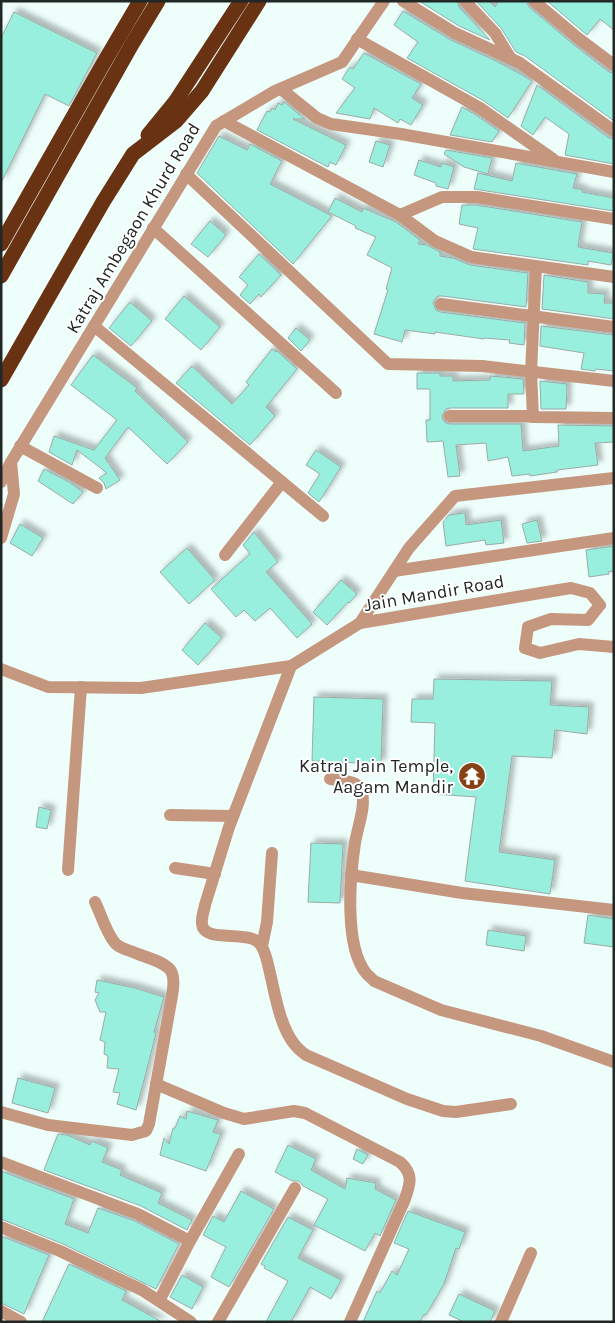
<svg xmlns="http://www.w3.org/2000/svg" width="615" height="1323" font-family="Karla,sans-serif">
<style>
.building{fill:#99efde;stroke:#9baaa7;filter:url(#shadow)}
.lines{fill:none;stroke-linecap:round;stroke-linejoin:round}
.minor{stroke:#c6977f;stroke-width:12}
.highway{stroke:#693313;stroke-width:15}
.labels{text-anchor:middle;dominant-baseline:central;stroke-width:4;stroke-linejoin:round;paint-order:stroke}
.street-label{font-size:18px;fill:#202725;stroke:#fff}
.poi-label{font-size:18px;fill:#202725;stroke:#fff;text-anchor:end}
</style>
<defs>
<filter id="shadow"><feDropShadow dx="4.5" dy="-4.5" stdDeviation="2.5" flood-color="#0004"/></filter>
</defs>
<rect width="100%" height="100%" fill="#eefffb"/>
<g class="building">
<path d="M419,1h38l2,6 31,33 -31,-14z"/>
<path d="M476,1h13l6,6 4,-6h27l3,6 44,37 36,28 5,1v48l-89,-65 -9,-4 -15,-24z"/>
<path d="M547,1h67v29l-14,-11 -13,16z"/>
<path d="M403,11l48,29 45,21 26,14 10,6 -24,37 -24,-17 -77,-43 11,-16 -24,-17z"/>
<path d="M14,12l83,41 -28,53 -24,-12 -44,89v-145z"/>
<path d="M364,53l57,31 -9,14 11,7 -12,20 -11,-6 -2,4 -24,-15 -4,11 -34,-6 19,-25 -13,-9 8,-12 3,2z"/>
<path d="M537,85l72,53 5,1v25l-49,-9 4,-21 -24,-17 -12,18 -12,-9z"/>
<path d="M284,102l21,17h-12l53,26 -10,20 -6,-3 -2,5 -71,-37 10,-19 3,1 2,-4 3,2 3,-7 4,2z"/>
<path d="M462,107l14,8 23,16 -7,11 -42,-7z"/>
<path d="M219,136l28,14 3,-6 32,17 -12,23 62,32 -39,48 -96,-91z"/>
<path d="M376,141l14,4 -7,22 -14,-5z"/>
<path d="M446,150l46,8 -4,16 -24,-7 -20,-13z"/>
<path d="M419,160l22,7 1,-4 12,4 -6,22 -12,-3v-3l-22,-8z"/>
<path d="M516,163l61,11 -4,14 10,2 -1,2 32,6v13l-140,-22 4,-16 34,8z"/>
<path d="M335,198l27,14 1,-4 33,14 24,18 -2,4 9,1 13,7v4l13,2 17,7 58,8 -2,34 -84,-11h-4l-3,3 -2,4 3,7 4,2 85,11 -1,22 -15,-2 1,-3 -26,-2v1l-49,-7v2l-30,-4 -3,12 -28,-8 14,-44 -2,-1 6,-21 -25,-13 9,-18 -21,-9 1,-2 -28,-14z"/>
<path d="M462,205h14l106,17 -4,25 35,6 -2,12 -23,-4v4l-115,-16 5,-21 -19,-4z"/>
<path d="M210,221l16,14 -18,22 -17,-13z"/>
<path d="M259,254l22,21 -20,22 -2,-3 -9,10 -10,-9 8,-10 -9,-8z"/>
<path d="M544,275l44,7v11l17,1 -1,9h10v16l-72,-10z"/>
<path d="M184,296l36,31 -19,23 -36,-31z"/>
<path d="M130,302l22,19 -21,25 -22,-18z"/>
<path d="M541,326l73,9v36l-18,-2 -1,2 -14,-2 3,-16 -44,-7z"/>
<path d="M296,328l14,12 -9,11 -13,-13z"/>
<path d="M272,349l4,3 1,-1 20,18 -31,38 9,9 -25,29 -74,-62 16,-17 40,38 17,-19 -3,-3z"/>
<path d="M93,355l44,33 -2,3 53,51 -21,22 -39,-37 -23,31 15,22 -14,9 -2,-6 -5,-5 8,-5 -30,-23 -5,15 -23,-13 5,-16 40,14 23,-30 -46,-35z"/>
<path d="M417,373h23v3h13v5l37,-1v-4l33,3 1,15h-16v14h-58l-4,1 -4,7 1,4 3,3 4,1h71l2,27 36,-5 -1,-21 56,1v16l-19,1 3,22 -41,5v2l-27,4v-2l-18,2 -4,-19 -20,4 -2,-18 -30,2 4,31 -12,1 -5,-36 -16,1 -1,-22h4v-31h-13z"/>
<path d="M540,381l27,3 -1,25h-25z"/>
<path d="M316,450l25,17 -22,35 -11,-9 12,-19 -14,-9z"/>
<path d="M44,469l25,13 14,10 -10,12 -35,-23z"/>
<path d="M465,513l1,12 35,-5 3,23 -18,2 -1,-5 -39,6 -3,-24 6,-7z"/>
<path d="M537,520l5,21 -15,2 -5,-19z"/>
<path d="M20,524l23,14 -11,18 -22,-13z"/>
<path d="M254,532l24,30 -12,10 46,52 -15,14 -27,-30 -15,13 -11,-11 -8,7 -25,-28 39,-35 -7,-9z"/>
<path d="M614,546v25l-6,1 1,2 -20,3 -3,-27z"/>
<path d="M187,548l28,32 -26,24 -29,-32z"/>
<path d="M341,580l16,14 -8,9 -1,-1 -21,23 -14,-13z"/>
<path d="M205,623l17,15 -24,27 -16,-15z"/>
<path d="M434,679l118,2 -2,24 39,2 -2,27 -32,-4 -3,28 -40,-2 -13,96 56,8 -5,34 -85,-13 11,-84 -43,-3 2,-71 -24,-1 1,-23h21z"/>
<path d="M314,697l69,2 -2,65 -69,-3z"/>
<path d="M39,807l12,3 -4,19 -11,-2z"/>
<path d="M311,843l32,1 -3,59 -32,-1z"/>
<path d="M588,915l26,4v28l-30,-4z"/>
<path d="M488,930l38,6 -2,15 -38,-6z"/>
<path d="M97,980l38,8 29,9 -10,35 2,1 -10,40 -10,37 -19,-6 3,-11 -7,-1 6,-23 -12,-1 1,-12 -4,-2 1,-12 -5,-2 6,-28h-6l-5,-12 4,-7 -4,-1z"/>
<path d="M18,1078l37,10 -7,25 -36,-10z"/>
<path d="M187,1111l31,9 -5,12 8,2 -15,37 -46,-16 4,-17 5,6 4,-16h2l5,-12 6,3z"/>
<path d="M58,1134l9,1 23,10 2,-4 16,7 -6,14 20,8 -2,5 42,18 -4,10 34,17 -5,10 -46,-24 -97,-36z"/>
<path d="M288,1145l28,14 -5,11 34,19 2,-11 29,5 -1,6 21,11 -16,36 -5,-3 -10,18 -51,-26 14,-26 -25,-13 -4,-5h-7l-17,-9z"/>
<path d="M357,1149l11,6 -5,9 -10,-5z"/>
<path d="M1,1171l73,28 -9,25 23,9 10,-25 37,13 44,23 -23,45 -93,-45 -62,-25z"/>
<path d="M241,1191l33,18 -45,78 -18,-10 15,-30 -23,-12 10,-19 11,6z"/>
<path d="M408,1211l57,21 -6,17 -3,-1 -12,36 -18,31 -2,-1 -4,8h-57l14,-31 3,2 12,-22 5,4 12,-26 -15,-6z"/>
<path d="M288,1217l25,13 -15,28 43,22 -10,19 -21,-12 -19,35h-25l22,-41 -24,-13 1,-2 -4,-2z"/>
<path d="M1,1236l48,19 -25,59 -23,-11z"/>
<path d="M69,1264l57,27 -4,9 40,22h-120z"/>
<path d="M182,1275l21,12 -11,22 -22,-12z"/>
<path d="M459,1294l36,17 -5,11h-26l-15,-7z"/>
</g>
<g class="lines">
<g class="minor">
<path d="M403,1l52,32 65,30 94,68"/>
<path d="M465,1l30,32 16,26"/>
<path d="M534,1l44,37 36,27"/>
<path d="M357,39l123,69 73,51"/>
<path d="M281,89l36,29 14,6 70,10 213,38"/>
<path d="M224,121l176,94 35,26 36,16 143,20"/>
<path d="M186,174l202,190 94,2 132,15"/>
<path d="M400,215l42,-18h35l137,22"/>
<path d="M153,228l183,165"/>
<path d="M441,304l173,23"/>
<path d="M94,326l229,190"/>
<path d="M450,416h75l8,1 81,1"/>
<path d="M533,417l-2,-45 5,-105"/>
<path d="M20,446l77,42"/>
<path d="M1,482l10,-20 205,-336 59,-35 67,-29 42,-61"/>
<path d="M1,538l13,-44 -3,-32"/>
<path d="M225,555l57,-73"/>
<path d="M394,571l220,-33"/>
<path d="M360,623l49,-75 46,-52 159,-18"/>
<path d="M291,666l-62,161 -24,78c-1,6 -4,12 -3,19 2,21 51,3 60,23 4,7 6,17 8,26 5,21 10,54 25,72 3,4 7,7 11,10l101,44 36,12 13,1 55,-8"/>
<path d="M1,669l47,18 93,1 150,-22 69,-43 211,-35 19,5 10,12 -12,15 -37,-1 -23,8 -3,21 15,5 39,-9 35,3"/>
<path d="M330,779c8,2 24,1 29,8 10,13 -2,41 -4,56 -5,33 -11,103 11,130 2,3 6,5 8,8l67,29 100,26 73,26"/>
<path d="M170,815l63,1"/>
<path d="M175,868l40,6"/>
<path d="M68,870l13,-183"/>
<path d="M351,875l111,18 152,17"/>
<path d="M262,946l5,-24 5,-69"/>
<path d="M156,1084l68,29 20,6 50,-8 11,2 95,49c13,12 11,20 5,37l-55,123"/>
<path d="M1,1112l47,13 84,10 14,-4 3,-7 23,-128c1,-7 3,-15 0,-23 -4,-11 -28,-16 -39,-21 -6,-2 -13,-4 -17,-8 -9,-9 -15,-30 -21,-42"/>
<path d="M1,1162l137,52 52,27 -31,60"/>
<path d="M1,1227l59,24 82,39 49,32"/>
<path d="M190,1241l49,-87"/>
<path d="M1,1311l20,11"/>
<path d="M218,1322l77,-134"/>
<path d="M501,1322l30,-69"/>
</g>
<g class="highway">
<path d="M148,135l27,-33 66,-101"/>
<path d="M1,244l102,-180 37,-63"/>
<path d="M1,276l131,-232 26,-43"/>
<path d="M1,380l102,-178 30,-48 43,-33 26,-30 57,-90"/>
</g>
</g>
<defs>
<g id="temple-disc" transform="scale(1.4375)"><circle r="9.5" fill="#864117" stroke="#fff"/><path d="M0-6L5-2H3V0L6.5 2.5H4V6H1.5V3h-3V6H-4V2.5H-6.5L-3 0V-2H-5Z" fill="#fff"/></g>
</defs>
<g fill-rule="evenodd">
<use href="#temple-disc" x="472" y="776"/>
</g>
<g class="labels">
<g class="street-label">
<text transform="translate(133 228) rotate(-59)">Katraj Ambegaon Khurd Road</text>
<text transform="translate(434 593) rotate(-10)">Jain Mandir Road</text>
</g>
<g class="poi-label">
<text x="453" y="766">Katraj Jain Temple,<tspan x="453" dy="21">Aagam Mandir</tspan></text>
</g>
</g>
<rect width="615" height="1323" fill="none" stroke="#202725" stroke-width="5"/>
</svg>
